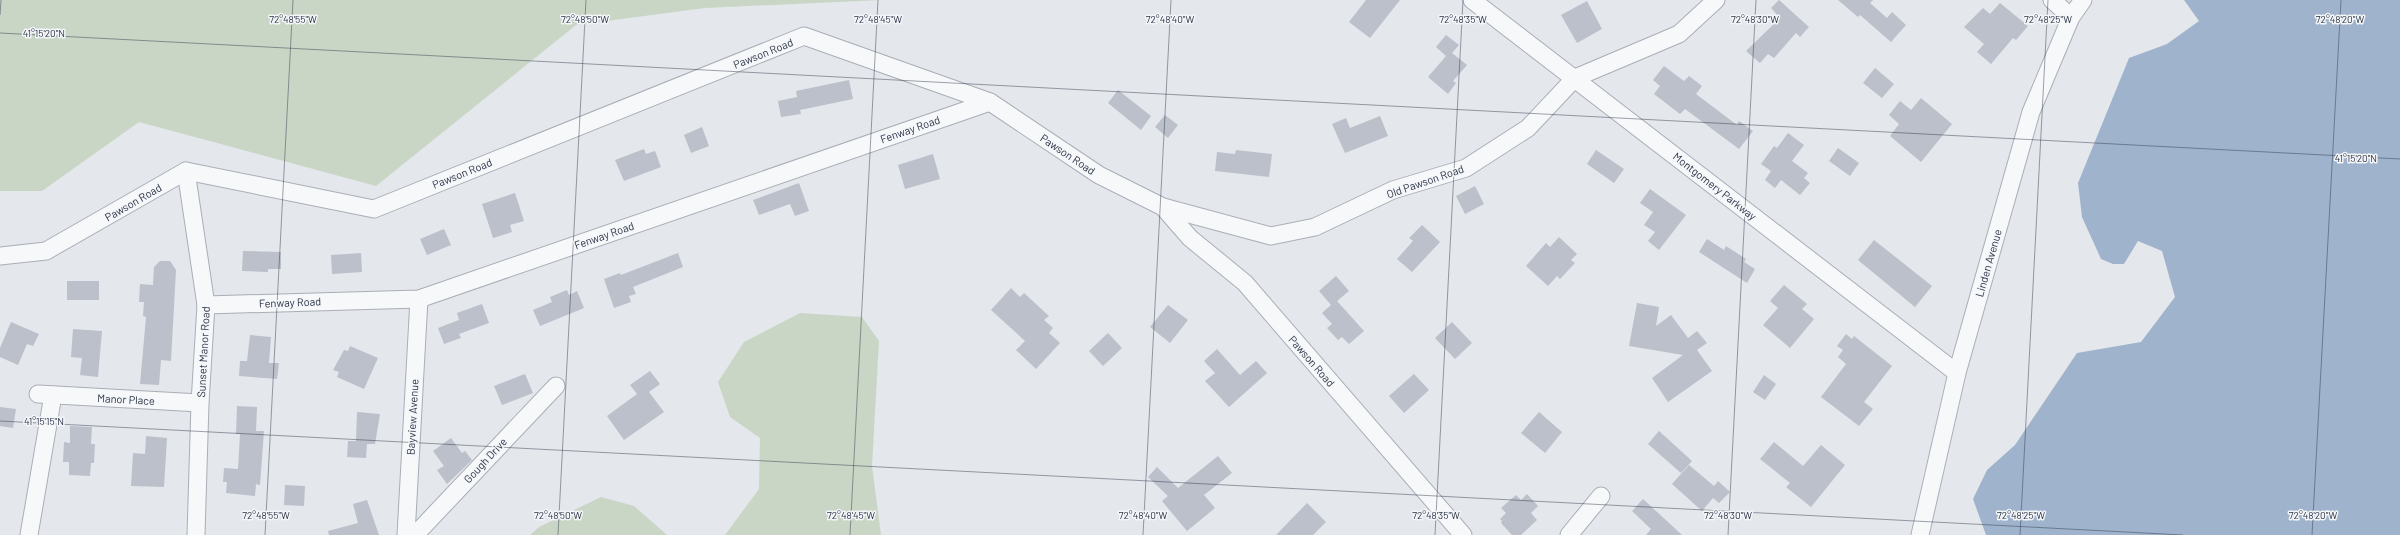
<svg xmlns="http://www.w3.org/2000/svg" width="2400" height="535" font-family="Barlow,sans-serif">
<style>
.green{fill:#c9d6c5}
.water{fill:#9fb4cc}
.building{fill:#bbc0ca}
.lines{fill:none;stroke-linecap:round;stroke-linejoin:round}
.minor-casing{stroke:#a9aeb7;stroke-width:19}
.minor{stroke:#f7f8fa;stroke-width:17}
.ticks{fill:none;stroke:#2b3445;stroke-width:1;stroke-opacity:0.45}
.labels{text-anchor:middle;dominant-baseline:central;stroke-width:3;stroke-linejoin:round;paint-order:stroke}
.street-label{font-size:11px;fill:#2b3445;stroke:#f4f6f9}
.ticks-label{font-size:10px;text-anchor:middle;fill:#2b3445;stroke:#f4f6f9;stroke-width:3;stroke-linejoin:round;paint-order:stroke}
</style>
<rect width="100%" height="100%" fill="#e4e7ec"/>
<g class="green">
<path d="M0,0h882l-177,8 -129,17 -200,161 -237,-64 -97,69h-42z"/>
<path d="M800,313l62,4 17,24 -7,125 9,69h-156l34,-46 1,-51 -30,-21 -12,-35 26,-40z"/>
<path d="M601,497l33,9 33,29h-137l9,-8z"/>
</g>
<path class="water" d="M2184,0h216v535h-414l-13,-36 14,-29 28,-25 62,-92 64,-11 34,-45 -13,-46 -24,-10 -14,23h-11l-12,-5 -19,-42 -4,-34 51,-125 38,-14 32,-23z"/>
<g class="building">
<path d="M1366,0h34l-30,38 -21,-16z"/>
<path d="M1779,0l30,27 -9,10 -4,-4 -22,25 -6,-4 -8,9 -14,-12 34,-33 -9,-10z"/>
<path d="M1838,0h35l-3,3 17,15 5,-6 14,13 -15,17 -31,-27 -2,2z"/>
<path d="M1587,1l15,28 -25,14 -16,-28z"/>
<path d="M2000,3l28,23 -12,14 -3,-2 -22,26 -14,-12 7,-8 -20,-17 19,-19 7,6z"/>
<path d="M1446,35l13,10 -7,8 15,12 -14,16 3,2 -8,11 -20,-17 18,-21 -10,-9z"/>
<path d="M1664,66l20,15 5,-5 13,10 -6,8 41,31 2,-4 14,10 -14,18 -54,-40 -5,5 -26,-20 6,-8 -7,-6z"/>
<path d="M1875,68l19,16 -12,14 -19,-15z"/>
<path d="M849,80l4,19 -53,11 1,4 -20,3 -3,-16 19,-4 -1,-6z"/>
<path d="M1118,90l33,26 -10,14 -33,-27z"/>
<path d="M1921,98l31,26 -31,38 -31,-26 9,-12 -10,-9 11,-14 11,9z"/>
<path d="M1165,115l13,10 -10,13 -13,-11z"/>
<path d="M1380,116l8,20 -43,17 -13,-29 14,-6 4,10z"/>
<path d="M702,127l7,19 -18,7 -7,-18z"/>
<path d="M1788,133l16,12 -12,16 16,12 -4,5 6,5 -10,12 -19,-15 -6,8 -10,-8 6,-9 -10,-7 13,-18 3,2z"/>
<path d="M1838,148l21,15 -9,13 -21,-15z"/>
<path d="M644,149l2,5 9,-3 6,16 -37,14 -9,-21z"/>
<path d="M1236,150l36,4 -3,23 -54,-6 2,-19 18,2z"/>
<path d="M1596,150l28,19 -10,14 -27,-19z"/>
<path d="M933,154l7,25 -35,10 -7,-24z"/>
<path d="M799,183l10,28 -14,5 -5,-12 -31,11 -6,-15z"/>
<path d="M1475,186l9,18 -19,10 -9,-18z"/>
<path d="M1650,189l36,26 -27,35 -11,-9 7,-9 -11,-7 9,-13 -13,-9z"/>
<path d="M515,193l9,28 -14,4 2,7 -19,6 -11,-34z"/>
<path d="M1422,225l18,17 -28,30 -15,-13 16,-18 -4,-3z"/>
<path d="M444,229l7,16 -24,10 -7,-16z"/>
<path d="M1559,237l18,17 -6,6 4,3 -15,16 -3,-3 -9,10 -22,-20 20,-23 4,4z"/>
<path d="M1707,239l17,11 2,-4 20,13 -2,3 11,7 -8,14 -48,-31z"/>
<path d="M1874,240l58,46 -17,21 -57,-47z"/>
<path d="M243,251l38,1v17h-13v3l-26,-1z"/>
<path d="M361,253l1,19 -30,2 -1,-19z"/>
<path d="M678,253l5,14 -50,20 3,7 -7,2 2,6 -17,6 -10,-29 16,-6 1,2z"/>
<path d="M160,261h10l6,9 -5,91 -10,-1 -2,25 -19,-1 6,-67 -3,-1 1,-14h-5l1,-18 13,1 1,-18z"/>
<path d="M1336,276l13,15 -12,10 27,30 -15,13 -7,-7 -4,3 -11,-12 5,-4 -10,-11 9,-8 -12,-14z"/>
<rect x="67" y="281" width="32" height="19"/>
<path d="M1784,285l23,19 -5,5 12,10 -24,29 -27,-23 15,-17 -8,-7z"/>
<path d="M1011,288l9,9 4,-4 25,23 -5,4 9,8 -4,5 11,10 -24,26 -20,-19 9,-9 -34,-31z"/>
<path d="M567,290l2,5 8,-4 7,17 -44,18 -7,-16 19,-8 -2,-5z"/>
<path d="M1637,303l22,4 -3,19 15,-11 17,23 9,-7 10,12 -10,7 15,21 -44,31 -16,-24 31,-23 -54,-9z"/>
<path d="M482,304l7,19 -30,11 2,4 -17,6 -6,-16 21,-8 -2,-7z"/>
<path d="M1168,305l20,15 -18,23 -20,-16z"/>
<path d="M11,322l28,12 -6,12 -6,-2 -9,21 -18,-8v-9z"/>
<path d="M1452,322l20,21 -17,16 -20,-21z"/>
<path d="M73,329l29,2 -4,46 -18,-2 2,-17 -11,-1z"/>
<path d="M1108,333l14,15 -19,18 -14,-15z"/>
<path d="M1846,334l6,5 2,-3 38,30 -28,36 9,7 -14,17 -38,-29 25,-33 -8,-7 5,-7 -6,-4z"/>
<path d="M250,335l21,2 -2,26h10l-2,16 -38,-3 1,-15h7z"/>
<path d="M350,346l28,12 -14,31 -27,-12 2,-5 -6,-2 11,-20 4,1z"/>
<path d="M1217,349l23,26 16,-14 11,12 -38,34 -24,-26 10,-8 -11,-12z"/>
<path d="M650,371l10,13 -11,8 15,20 -40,28 -17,-24 30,-22 -7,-9z"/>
<path d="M525,374l8,19 -31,12 -8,-19z"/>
<path d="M1414,374l15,16 -25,23 -15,-17z"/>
<path d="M1764,375l12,9 -11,16 -12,-8z"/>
<path d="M237,406l20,1 -1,24h8l-4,54 -4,-1 -1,12 -29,-3 1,-11h-4l1,-14 14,1 2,-35h-4z"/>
<path d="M0,407l16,2 -3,19 -13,-2z"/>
<path d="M357,412l23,2 -5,30h-8l-1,14 -19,-1 1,-16h8z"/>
<path d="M1539,412l23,20 -17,21 -24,-20z"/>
<path d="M70,426l22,1 -1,17h4l-1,19h-3l-1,13 -21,-1v-13h-6l1,-20 6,1z"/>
<path d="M1659,431l33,30 -11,12 -33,-29z"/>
<path d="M146,436l21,2 -3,49 -33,-1 2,-33 12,1z"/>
<path d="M451,438l11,15 3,-2 7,9 -25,24 -10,-14 7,-4 -11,-15z"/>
<path d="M1774,442l29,24 18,-21 24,20 -34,42 -25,-20 4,-4 -30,-24z"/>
<path d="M1218,456l14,17 -28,22 11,13 -28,23 -25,-30 6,-5 -20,-19 9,-10 21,21z"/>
<path d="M1689,465l25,21 4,-5 12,11 -11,11 -6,-5 -11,13 -30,-27z"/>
<path d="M285,485l20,1 -1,20 -20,-1z"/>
<path d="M1527,494l11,12 -7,7 6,7 -16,15h-9l-11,-12 1,-2 -2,-2 6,-6 -5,-5 15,-13 5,5z"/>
<path d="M1643,499l39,36h-36l5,-6 -19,-18z"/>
<path d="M367,500l12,35h-50l-1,-4 30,-8 -5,-19z"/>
<path d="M1307,503l19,19 -13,13h-37z"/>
</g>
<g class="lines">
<g class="minor-casing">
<g id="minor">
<path d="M1472,0l485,373"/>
<path d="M2052,0l19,17"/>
<path d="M186,171l20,134 -6,98 -4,132"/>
<path d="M1163,207l108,29 44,-9 78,-37 73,-22 62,-40 47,-50 104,-44 37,-34"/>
<path d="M0,256l46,-5 140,-80 188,38 430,-173 186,66 109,73 64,32 27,31 55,45 218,252"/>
<path d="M206,305l213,-6 571,-197"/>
<path d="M38,394l162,9"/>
<path d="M29,535l24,-140"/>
<path d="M406,535l13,-236"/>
<path d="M415,535l141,-149"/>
<path d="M1569,535l32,-39"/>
<path d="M1920,535l37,-162 74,-261 40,-95 12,-17"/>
</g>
</g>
<use href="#minor" class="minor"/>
</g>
<path class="ticks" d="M0,15l1,-15M0,33l2400,126M0,421l2183,114M265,535l28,-535M558,535l28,-535M850,535l28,-535M1143,535l28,-535M1435,535l28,-535M1728,535l28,-535M2020,535l28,-535M2312,535l29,-535"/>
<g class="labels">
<g class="street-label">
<text transform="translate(763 53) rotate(-22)">Pawson Road</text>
<text transform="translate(910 129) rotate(-19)">Fenway Road</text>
<text transform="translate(1068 154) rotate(34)">Pawson Road</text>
<text transform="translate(462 173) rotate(-22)">Pawson Road</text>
<text transform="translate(1425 181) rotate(-19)">Old Pawson Road</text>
<text transform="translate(1715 186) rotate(38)">Montgomery Parkway</text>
<text transform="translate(133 202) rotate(-30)">Pawson Road</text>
<text transform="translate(604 235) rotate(-19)">Fenway Road</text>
<text transform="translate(1988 263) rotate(-74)">Linden Avenue</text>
<text transform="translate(290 302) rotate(-2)">Fenway Road</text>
<text transform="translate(203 352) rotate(-87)">Sunset Manor Road</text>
<text transform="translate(1312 361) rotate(49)">Pawson Road</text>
<text transform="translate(126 399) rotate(3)">Manor Place</text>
<text transform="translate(412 417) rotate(-87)">Bayview Avenue</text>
<text transform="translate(485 460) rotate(-47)">Gough Drive</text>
</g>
</g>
<g class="ticks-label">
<text x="293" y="23">72°48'55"W</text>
<text x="585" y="23">72°48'50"W</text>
<text x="878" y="23">72°48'45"W</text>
<text x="1170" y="23">72°48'40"W</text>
<text x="1463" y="23">72°48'35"W</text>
<text x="1755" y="23">72°48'30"W</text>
<text x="2048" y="23">72°48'25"W</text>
<text x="2340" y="23">72°48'20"W</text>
<text x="44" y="37">41°15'20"N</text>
<text x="2356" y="162">41°15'20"N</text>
<text x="44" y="425">41°15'15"N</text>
<text x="266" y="519">72°48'55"W</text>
<text x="558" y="519">72°48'50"W</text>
<text x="851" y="519">72°48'45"W</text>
<text x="1143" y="519">72°48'40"W</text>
<text x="1436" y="519">72°48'35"W</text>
<text x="1728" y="519">72°48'30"W</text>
<text x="2021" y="519">72°48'25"W</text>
<text x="2313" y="519">72°48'20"W</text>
</g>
</svg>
